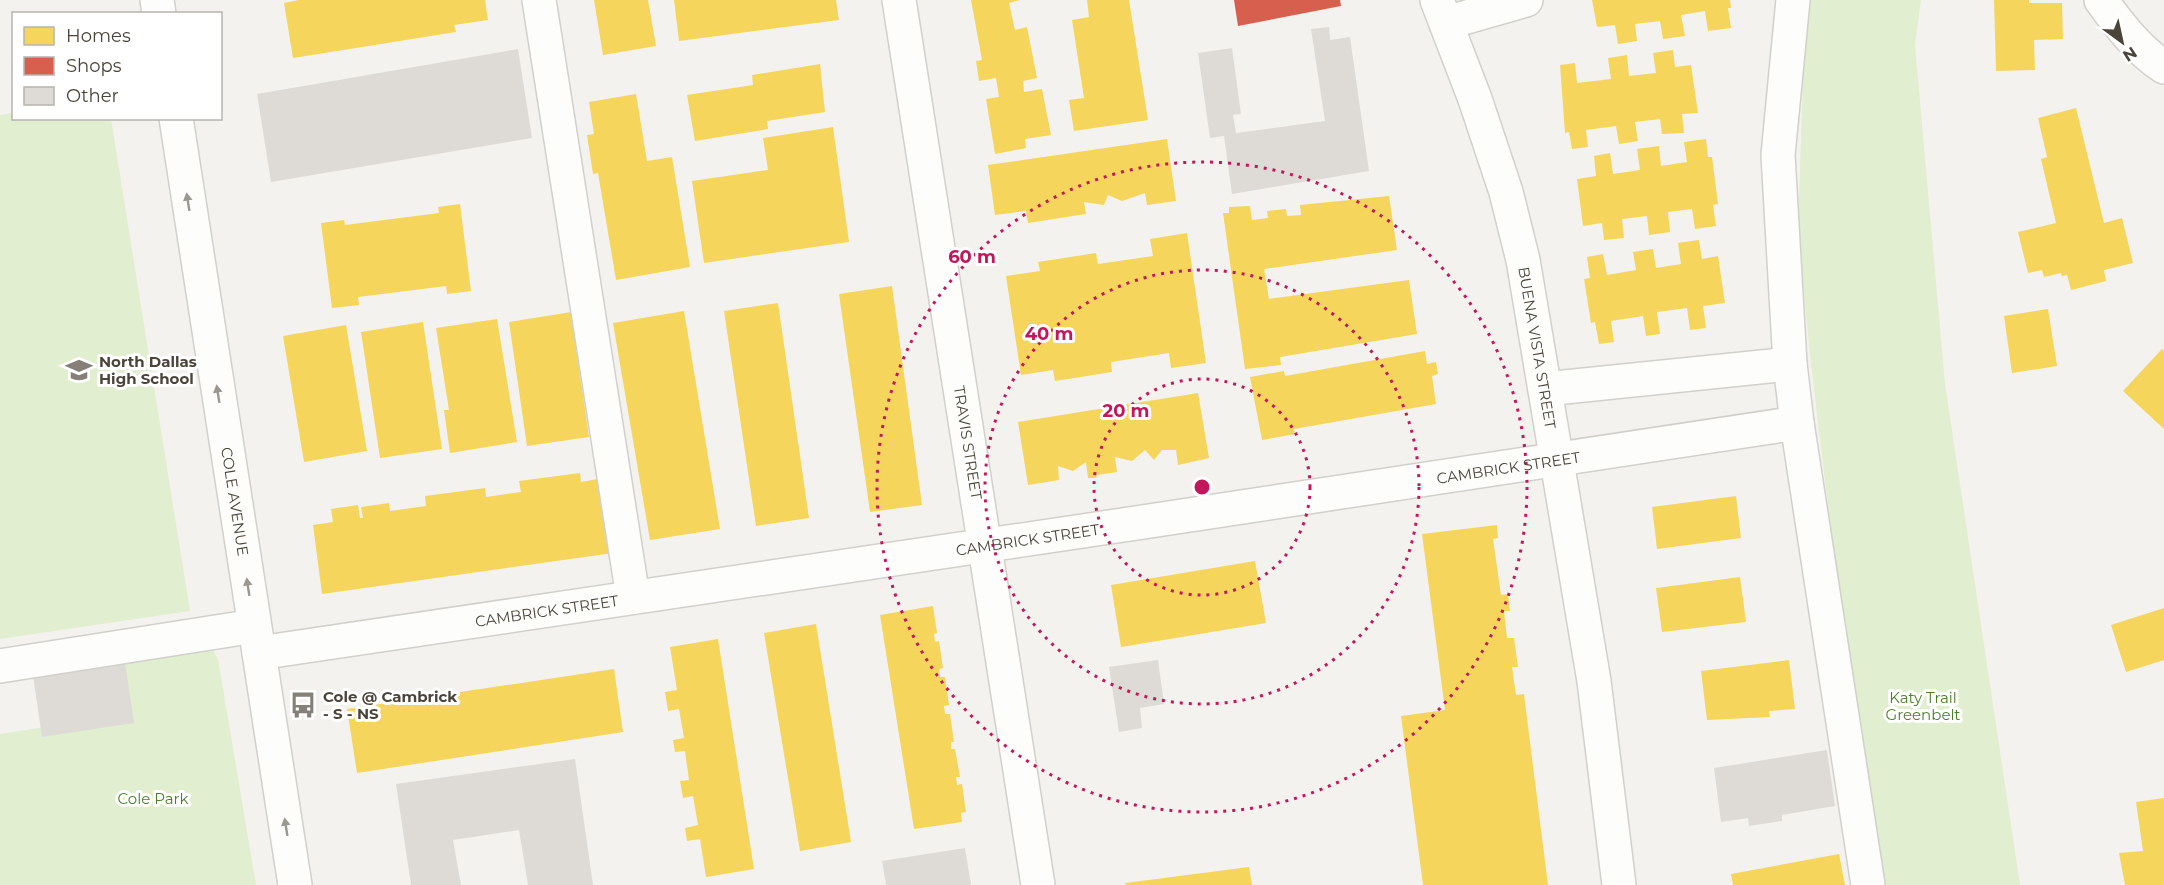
<svg xmlns="http://www.w3.org/2000/svg" width="2164" height="885" font-family="Montserrat,sans-serif">
<style>
.green{fill:#e1eecf}
.homes{fill:#f6d55c}
.shops{fill:#d6604d}
.building{fill:#dedbd6}
.lines{fill:none;stroke-linecap:round;stroke-linejoin:round}
.minor-casing{stroke:#d2d0cb;stroke-width:36}
.minor{stroke:#fdfdfc;stroke-width:33}
.oneway{fill:#9b9791}
.ring{fill:none;stroke:#c2185b;stroke-width:3;stroke-dasharray:3 6}
.labels{text-anchor:middle;dominant-baseline:central;stroke-width:6;stroke-linejoin:round;paint-order:stroke}
.street-label{font-size:15px;fill:#4b4439;stroke:#fff}
.poi-label{font-size:15px;font-weight:bold;fill:#4b4439;stroke:#fff;text-anchor:start}
.park-label{font-size:15px;fill:#4a7f2a;stroke:#fff}
.centre{fill:#c2185b;stroke:#fff;stroke-width:3}
.ring-label{font-size:18px;text-anchor:middle;font-weight:bold;fill:#c2185b;stroke:#fff;stroke-width:6;stroke-linejoin:round;paint-order:stroke}
</style>
<rect width="100%" height="100%" fill="#f4f2ee"/>
<g class="green">
<path d="M1807,0h114l-6,45 30,339 75,501h-137l-31,-182 -41,-338 -13,-133 6,-188z"/>
<path d="M13,113l1,5 97,1 79,492 -190,28v-524z"/>
<path d="M203,643l11,9 4,7 38,226h-256v-151l129,-20 -9,-61z"/>
</g>
<g class="homes">
<path d="M299,0h186l3,20 -34,5 2,7 -163,26 -9,-55z"/>
<path d="M594,0h54l8,46 -53,9z"/>
<path d="M674,0h162l3,20 -160,21z"/>
<path d="M971,0h49l-11,3 6,27 12,-3 10,51 -14,3 1,11 18,-3 9,46 -26,4 1,9 -31,6 -9,-55 13,-2 -3,-19 -17,3 -3,-20 6,-1z"/>
<path d="M1087,0h42l19,120 -74,11 -5,-31 15,-2 -12,-78 17,-3z"/>
<path d="M1592,0h138l1,8h-3l3,20 -23,3 -3,-20 -24,4 4,21 -22,3 -3,-18 -25,3 2,17 -19,3 -3,-19 -18,2z"/>
<path d="M1994,0h35v3h33l1,36 -29,1 1,30 -39,1z"/>
<path d="M1673,50l2,17 16,-2 7,48 -16,1 2,19 -22,1 -2,-15 -25,3 3,19 -19,3 -3,-18 -30,4 2,17 -16,2 -3,-17 -4,1 -5,-68 15,-2 2,20 34,-4 -3,-21 19,-3 2,21 27,-3 -3,-20z"/>
<path d="M820,64l5,48 -58,9 1,8 -73,12 -8,-46 66,-10 -1,-10z"/>
<path d="M636,94l11,67 25,-4 18,110 -74,13 -18,-107 -5,1 -6,-39 7,-1 -5,-32z"/>
<path d="M2076,108l28,115 18,-5 11,45 -29,7 2,11 -35,9 -4,-15 -5,1 -1,-3 -17,4 -2,-7 -14,3 -10,-41 38,-9 -15,-64 6,-2 -9,-39z"/>
<path d="M833,127l16,115 -145,21 -12,-82 76,-11 -5,-32z"/>
<path d="M1167,139l9,62 -29,4 -2,-12 -23,8 -14,-6 -4,10 -20,-3 2,12 -58,9 -2,-12 -31,4 -7,-50z"/>
<path d="M1706,139l2,18h4l6,47 -5,1 3,21 -21,3 -3,-20 -24,3 2,20 -21,3 -2,-19 -25,3 2,19 -20,2 -2,-17 -19,3 -6,-47 19,-3 -2,-20 16,-3 3,21 27,-4 -3,-21 22,-3 2,20 26,-4 -3,-20z"/>
<path d="M1389,196l8,54 -133,19 5,30 140,-19 8,54 -137,23 1,8 -36,4 -22,-156h6v-6l21,-1 2,14 16,-2 -1,-7 19,-2 1,7 14,-1 -1,-10z"/>
<path d="M460,204l11,87 -24,3 -1,-8 -88,11 1,8 -27,3 -11,-85 23,-3 1,5 94,-12 -1,-6z"/>
<path d="M1187,233l19,130 -35,5 -2,-15 -58,9 1,10 -57,9 -2,-11 -32,5 -15,-99 34,-5 -2,-9 58,-9 2,11 55,-8 -3,-17z"/>
<path d="M1699,240l3,19 16,-3 7,47 -22,3 3,22 -16,2 -3,-22 -30,4 3,22 -14,2 -3,-20 -32,5 3,21 -15,2 -4,-22 -4,1 -7,-44 6,-1 -3,-21 16,-3 4,21 29,-5 -3,-18 20,-3 3,19 25,-4 -3,-21z"/>
<path d="M892,286l30,219 -52,7 -31,-218z"/>
<path d="M778,303l31,215 -53,8 -32,-215z"/>
<path d="M2048,309l9,57 -45,7 -8,-57z"/>
<path d="M684,311l36,218 -70,11 -37,-217z"/>
<path d="M571,312l18,125 -62,9 -18,-124z"/>
<path d="M497,319l20,123 -67,11 -6,-43h5l-13,-82z"/>
<path d="M423,322l19,127 -62,9 -19,-126z"/>
<path d="M346,325l21,126 -63,11 -21,-126z"/>
<path d="M2162,349l2,2v78l-41,-38z"/>
<path d="M1425,351l2,13 9,-2 2,12 -6,2 4,28 -142,25 1,5 -33,6 -12,-63 34,-6 1,5z"/>
<path d="M1198,393l11,65 -31,7 -2,-15h-14l-8,10 -9,-10 -13,11 -17,-4 2,15 -20,3 -1,3h-8l-2,-16 -13,9 -15,-5 1,14 -31,5 -10,-63z"/>
<path d="M580,473l1,9 22,-4 10,75 -291,41 -9,-69 20,-3 -2,-13 27,-4 2,13h3l-2,-11 28,-4 1,8 36,-5 -1,-10 60,-8 1,9 35,-5 -2,-11z"/>
<path d="M1736,496l5,42 -84,11 -5,-42z"/>
<path d="M1497,525l1,13 -5,1 8,56 7,-1 2,17h-6l3,27h7l4,29h-6l4,28 8,-1 24,191h-125l-22,-169 44,-6 -23,-176z"/>
<path d="M1255,561l11,62 -145,24 -10,-62z"/>
<path d="M1740,577l6,45 -84,10 -6,-44z"/>
<path d="M933,606l4,27 -3,1 1,8 4,-1 4,27 -4,1 1,8h5l4,28 -5,1 1,8h5l4,28h-3v7h4l5,28h-4l1,8 5,-1 4,28 -5,1 1,9 -48,7 -34,-214z"/>
<path d="M2164,608v52l-38,12 -15,-47z"/>
<path d="M816,624l35,218 -51,9 -36,-218z"/>
<path d="M718,639l36,230 -48,8 -6,-38 -13,2 -2,-13 13,-3 -5,-29 -10,2 -3,-17 9,-1 -4,-29 -10,1 -2,-12 11,-2 -5,-29 -11,2 -3,-19 12,-2 -7,-43z"/>
<path d="M1789,660l6,49 -26,2 1,6 -63,3 -6,-49z"/>
<path d="M614,669l9,63 -266,41 -10,-64z"/>
<path d="M2164,798v87h-39l-6,-32 24,-2 -7,-49z"/>
<path d="M1839,854l6,31h-112l-2,-11z"/>
<path d="M1249,867l3,18h-126l-1,-2z"/>
</g>
<path class="shops" d="M1234,0h106l1,6 -103,20z"/>
<g class="building">
<path d="M1329,27l1,13 20,-3 19,134 -137,23 -8,-58 -14,2 -12,-85 34,-5 9,66 -8,1 3,18 89,-12 -14,-92z"/>
<path d="M518,49l14,89 -261,44 -14,-88z"/>
<path d="M124,656l10,67 -92,14 -10,-68z"/>
<path d="M1158,660l6,44 -24,4 2,20 -23,4 -10,-65z"/>
<path d="M1827,750l8,56 -53,9v6l-33,5 -1,-8 -27,4 -7,-54z"/>
<path d="M575,759l18,126h-65l-9,-55 -66,10 8,45h-50l-15,-101z"/>
<path d="M965,848l6,37h-85l-4,-24z"/>
</g>
<g class="lines">
<g class="minor-casing">
<g id="minor">
<path d="M157,0l2,14"/>
<path d="M539,0l94,597"/>
<path id="s1" d="M899,0l139,885"/>
<path id="s2" d="M1437,0l38,99 31,93 17,68 71,421 25,204"/>
<path d="M1793,0l-15,155 12,209 7,59 71,462"/>
<path d="M2101,0c18,25 37,50 63,67"/>
<path d="M1446,23l80,-23"/>
<path id="s3" d="M176,118l119,767"/>
<path d="M1545,389l245,-25"/>
<path id="s4" d="M259,653c512,-76 1026,-151 1538,-230"/>
<path d="M0,666l254,-40"/>
</g>
</g>
<use href="#minor" class="minor"/>
</g>
<defs><path id="oneway-solid" d="M-6-.8H1V-3.2L6.5 0L1 3.2V.8H-6Z" transform="scale(1.5)"/></defs>
<g class="oneway">
<use href="#oneway-solid" transform="translate(188 202) rotate(-99)"/>
<use href="#oneway-solid" transform="translate(218 394) rotate(-99)"/>
<use href="#oneway-solid" transform="translate(248 587) rotate(-99)"/>
<use href="#oneway-solid" transform="translate(286 827) rotate(-99)"/>
</g>
<g class="ring">
<circle cx="1202" cy="487" r="108"/>
<circle cx="1202" cy="487" r="217"/>
<circle cx="1202" cy="487" r="325"/>
</g>
<defs>
<g id="school-bare" transform="scale(2.07)"><path d="M0-5L7-2L0 1L-7-2ZM-4 1L0 2.5L4 1V4Q0 6-4 4Z" fill="#868178" stroke="#fff" stroke-width="2.5" paint-order="stroke"/></g>
<g id="bus-bare" transform="scale(2.07)"><path d="M-5-6H5V4H4V6H2V4H-2V6H-4V4H-5ZM-3.5-4V0h7V-4ZM-3.5 1.2v1.5H-2V1.2ZM2 1.2v1.5H3.5V1.2Z" fill="#868178" stroke="#fff" stroke-width="2.5" paint-order="stroke"/></g>
</defs>
<g fill-rule="evenodd">
<use href="#school-bare" x="79" y="370"/>
<use href="#bus-bare" x="303" y="705"/>
</g>
<g class="labels">
<g class="street-label">
<text stroke="none"><textPath href="#s2" startOffset="363">BUENA VISTA STREET</textPath></text>
<text stroke="none"><textPath href="#s1" startOffset="448">TRAVIS STREET</textPath></text>
<text stroke="none"><textPath href="#s4" startOffset="1263">CAMBRICK STREET</textPath></text>
<text stroke="none"><textPath href="#s3" startOffset="388">COLE AVENUE</textPath></text>
<text stroke="none"><textPath href="#s4" startOffset="777">CAMBRICK STREET</textPath></text>
<text stroke="none"><textPath href="#s4" startOffset="291">CAMBRICK STREET</textPath></text>
</g>
<g class="poi-label">
<text x="99" y="361">North Dallas<tspan x="99" dy="17">High School</tspan></text>
<text x="323" y="696">Cole @ Cambrick<tspan x="323" dy="17">- S - NS</tspan></text>
</g>
<g class="park-label">
<text x="1923" y="697">Katy Trail<tspan x="1923" dy="17">Greenbelt</tspan></text>
<text x="153" y="798">Cole Park</text>
</g>
</g>
<circle cx="1202" cy="487" r="9" class="centre"/>
<g class="ring-label">
<text x="972" y="263">60 m</text>
<text x="1049" y="340">40 m</text>
<text x="1126" y="417">20 m</text>
</g>
<rect x="12" y="12" width="210" height="108" fill="#ffffff" stroke="#b7b4b0" stroke-width="1.5"/>
<rect x="24" y="27" width="30" height="18" fill="#f6d55c" stroke="#b7b4b0" stroke-width="1.5"/>
<text x="66" y="42" font-size="18" fill="#4b4439">Homes</text>
<rect x="24" y="57" width="30" height="18" fill="#d6604d" stroke="#b7b4b0" stroke-width="1.5"/>
<text x="66" y="72" font-size="18" fill="#4b4439">Shops</text>
<rect x="24" y="87" width="30" height="18" fill="#dedbd6" stroke="#b7b4b0" stroke-width="1.5"/>
<text x="66" y="102" font-size="18" fill="#4b4439">Other</text>
<g transform="translate(2122 42) rotate(147)" stroke="#ffffff" stroke-width="4.5" paint-order="stroke">
<path d="M0-4.5L10 22L0 15L-10 22Z" fill="#4b4439"/>
<text y="-9" font-size="16" font-weight="bold" text-anchor="middle" fill="#4b4439">N</text>
</g>
</svg>
